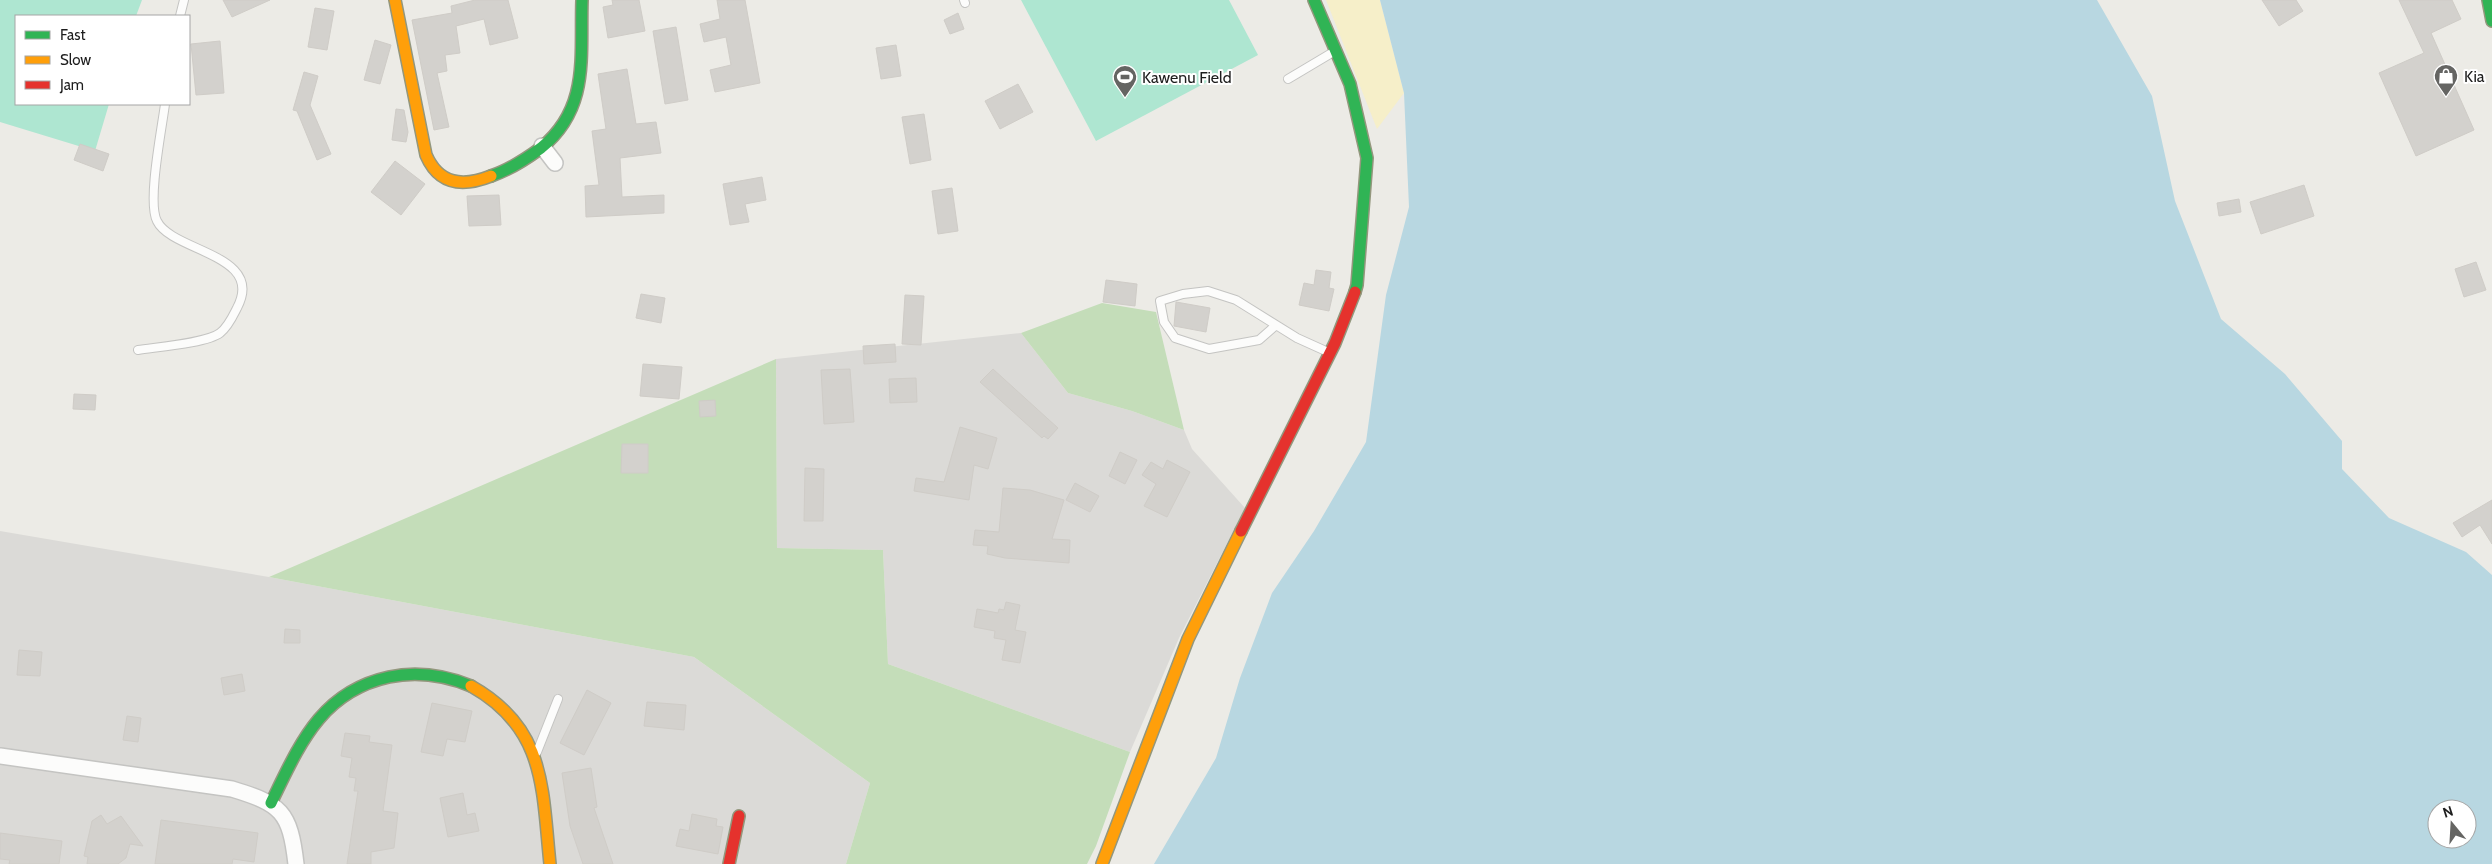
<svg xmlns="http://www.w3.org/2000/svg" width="2492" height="864" font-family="Cabin,sans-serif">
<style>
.residential{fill:#dbdad7}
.forest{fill:#c4ddb9}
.sand{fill:#f6efc9}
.pitch{fill:#aee6d1}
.water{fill:#b8d7e1;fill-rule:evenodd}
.building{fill:#d3d1cd;stroke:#cfccc7}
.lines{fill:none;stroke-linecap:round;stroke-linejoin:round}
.lane-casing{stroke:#c4c4c2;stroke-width:10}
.street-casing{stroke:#c4c4c2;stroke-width:18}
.fast-casing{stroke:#93977d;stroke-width:14}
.slow-casing{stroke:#93977d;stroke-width:14}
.jam-casing{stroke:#93977d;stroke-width:14}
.lane{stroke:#fcfcfb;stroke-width:8}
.street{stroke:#fcfcfb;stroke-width:15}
.fast{stroke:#30b455;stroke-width:11}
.slow{stroke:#ff9f0a;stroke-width:11}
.jam{stroke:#e5322d;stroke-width:11}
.labels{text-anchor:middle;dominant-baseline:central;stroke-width:4;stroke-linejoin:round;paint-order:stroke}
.poi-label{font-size:16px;fill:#1d1d1d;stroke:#fff;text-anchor:start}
</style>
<rect width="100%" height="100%" fill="#ecebe6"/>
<g class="residential">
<path d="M1021,333l47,60 64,18 52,19 8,19 53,59 -66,130 -49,114 -242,-88 -5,-114 -106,-2 -1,-189z"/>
<path d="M0,531l269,46 425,80 176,126 -24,81h-846z"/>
</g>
<g class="forest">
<path d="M1102,303l54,9 28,118 -52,-19 -64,-18 -47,-60z"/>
<path d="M776,359l1,189 106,2 5,114 242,88 -34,94 -9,18h-241l24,-81 -176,-126 -425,-80z"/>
</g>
<path class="sand" d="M1326,0h54l24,93 -27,36z"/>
<g class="pitch">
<path d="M0,0h142l-6,16h-120v88h93l-14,47 -95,-29z"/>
<path d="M1021,0h208l29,55 -162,86z"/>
</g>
<path class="water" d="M1380,0h717l55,96 23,105 46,118 64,55 57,67v28l47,49 77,34 26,23v289h-1338l62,-106 24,-80 32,-85 42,-62 52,-89 20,-147 23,-88 -5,-114zM2437,809h30v30h-30z"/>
<g class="building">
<path d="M223,0h47l-38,17z"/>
<path d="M475,0h33l10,38 -28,7 -6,-26 -28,7 4,27 -15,2 2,16 -10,2 12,54 -15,3 -22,-110 40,-7 -1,-7z"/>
<path d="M612,0h27l6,31 -37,7 -5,-31 10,-2z"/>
<path d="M717,0h28l15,83 -45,9 -5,-22 21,-5 -5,-28 -22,5 -4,-18 20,-5z"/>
<path d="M2262,0h34l7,11 -24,15z"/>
<path d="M2399,0h53l9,19 -30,14 43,97 -58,26 -37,-83 45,-20z"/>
<path d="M315,8l19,3 -7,39 -19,-3z"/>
<path d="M958,13l6,16 -14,5 -6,-14z"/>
<path d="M676,27l12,73 -23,4 -12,-73z"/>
<path d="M375,40l16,5 -11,39 -16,-4z"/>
<path d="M220,41l4,52 -28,2 -5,-51z"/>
<path d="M896,45l5,31 -20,3 -5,-31z"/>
<path d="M627,69l9,55 20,-2 5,31 -41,5 2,39 42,-2v18l-78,4 -1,-31 14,-1 -7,-54 14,-2 -8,-55z"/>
<path d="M304,72l14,4 -8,29 21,49 -14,6 -20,-49 -4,-1z"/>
<path d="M1018,84l15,28 -33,17 -15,-28z"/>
<path d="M396,109l8,1 4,22 -2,10 -14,-2z"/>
<path d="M924,114l7,46 -21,4 -8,-47z"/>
<path d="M80,144l29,10 -6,17 -29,-11z"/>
<path d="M395,161l30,23 -24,31 -30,-23z"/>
<path d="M762,177l4,23 -21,4 4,18 -19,3 -7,-41z"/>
<path d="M2304,185l10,31 -53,18 -11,-32z"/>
<path d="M952,188l6,43 -20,3 -6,-43z"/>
<path d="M499,195l2,30 -32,1 -2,-30z"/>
<path d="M2239,199l2,13 -22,4 -2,-13z"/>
<path d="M2476,262l10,28 -22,7 -9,-28z"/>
<path d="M1316,270l15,2 -2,16 5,1 -5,22 -30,-6 5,-22 10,2z"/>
<path d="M1106,280l31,4 -2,22 -32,-4z"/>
<path d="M641,294l24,4 -4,25 -25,-5z"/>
<path d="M905,295l19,1 -3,49 -19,-1z"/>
<path d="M1176,302l34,6 -4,24 -32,-6z"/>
<path d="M895,344l1,18 -32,2 -1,-18z"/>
<path d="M643,364l39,3 -3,32 -39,-3z"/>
<path d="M850,369l4,53 -30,2 -3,-54z"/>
<path d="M993,369l65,59 -10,11 -4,-3 -2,2 -62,-56z"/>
<path d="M916,378l1,24 -27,1 -1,-24z"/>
<path d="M74,394l22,1 -1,15 -22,-1z"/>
<path d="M715,400l1,16 -16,1 -1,-16z"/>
<path d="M960,427l37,11 -9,31 -14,-4 -5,35 -55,-9 2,-13 28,4z"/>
<path d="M622,444h26v29h-27z"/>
<path d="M1120,452l17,8 -12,24 -16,-8z"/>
<path d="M1167,460l23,12 -23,45 -23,-11 12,-22 -14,-9 9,-13 12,7z"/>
<path d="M805,468l19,1 -1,52h-19z"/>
<path d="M1075,483l24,13 -9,16 -24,-12z"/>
<path d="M1003,488l27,2 34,10 -12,39 18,1 -1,23 -64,-5 -18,-4 1,-8 -15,-1 2,-15 24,2z"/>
<path d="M2492,500v44l-12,-19 -18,12 -9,-14z"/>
<path d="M1006,602l14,3 -5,25 11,2 -6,31 -18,-3 4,-20 -12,-2 1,-7 -21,-4 3,-18 21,4 1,-4 5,1z"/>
<path d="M285,629l15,1v13h-16z"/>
<path d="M19,650l23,2 -2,24 -23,-1z"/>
<path d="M242,674l3,17 -21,4 -3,-17z"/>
<path d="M587,690l24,13 -27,52 -24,-12z"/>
<path d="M647,702l39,3 -2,25 -40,-4z"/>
<path d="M432,703l40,8 -7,31 -18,-3 -4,17 -22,-4z"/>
<path d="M127,716l14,2 -3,24 -15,-2z"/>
<path d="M345,733l25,3 -1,6 23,3 -9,66 15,2 -4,35 -23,4v12h-24l11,-73h-4l2,-13 -7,-1 3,-19 -11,-2z"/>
<path d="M591,768l6,39 -3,1 19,56h-30l-13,-38 -8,-53z"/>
<path d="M463,793l4,22 8,-2 4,18 -31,6 -8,-39z"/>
<path d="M692,814l25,5 -1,7 7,1 -5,27 -42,-8 4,-17 9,2z"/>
<path d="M101,815l6,9 14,-8 22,30 -13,-2 -4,14 -8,6h-31l1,-7 -4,-1 8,-35z"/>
<path d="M161,820l97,13 -4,29 -21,-3 -1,5h-77z"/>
<path d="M0,833l62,8 -3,23h-50l1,-4 -10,-1z"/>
</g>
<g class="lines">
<g class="lane-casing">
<g id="lane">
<path d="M964,0l1,3"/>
<path d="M180,16l4,-16"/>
<path d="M1288,79l47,-28"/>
<path d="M1275,326l-16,14 -50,9 -34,-11 -11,-16 -4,-21 23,-7 25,-3 28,9 61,38 31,14"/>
<path d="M138,350c19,-3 69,-7 82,-17 8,-6 13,-17 17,-25 29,-54 -65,-56 -80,-87 -10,-19 5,-93 8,-117"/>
<path d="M537,752l21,-53"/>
</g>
</g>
<g class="street-casing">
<g id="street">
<path d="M542,146l13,17"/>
<path d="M0,756l232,33c49,15 58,22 64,75"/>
</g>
</g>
<g class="fast-casing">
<g id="fast">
<path d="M1314,0l36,84 17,74 -10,127 -2,7"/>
<path d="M2488,0l4,21"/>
<path d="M491,176c18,-6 35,-17 50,-28 49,-40 39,-91 41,-148"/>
<path d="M271,803c28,-57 49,-111 118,-126 29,-6 55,-2 82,9"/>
</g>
</g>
<g class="slow-casing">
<g id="slow">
<path d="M395,0l31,155c13,30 37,32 65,21"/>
<path d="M471,686c75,42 71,102 79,178"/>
<path d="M1102,864l86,-225 53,-108"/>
</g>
</g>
<g class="jam-casing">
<g id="jam">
<path d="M1241,531l94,-188 20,-51"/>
<path d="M729,864l10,-48"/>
</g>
</g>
<use href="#lane" class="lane"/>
<use href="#street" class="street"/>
<use href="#fast" class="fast"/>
<use href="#slow" class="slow"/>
<use href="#jam" class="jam"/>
</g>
<defs>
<g id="shop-pin" transform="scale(1.25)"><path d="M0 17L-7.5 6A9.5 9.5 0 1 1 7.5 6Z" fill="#656563" stroke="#fff"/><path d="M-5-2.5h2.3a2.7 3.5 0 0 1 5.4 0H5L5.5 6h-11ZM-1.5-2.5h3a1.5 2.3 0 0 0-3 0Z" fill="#fff"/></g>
<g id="stadium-pin" transform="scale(1.25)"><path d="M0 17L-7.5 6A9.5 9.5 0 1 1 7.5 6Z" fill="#656563" stroke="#fff"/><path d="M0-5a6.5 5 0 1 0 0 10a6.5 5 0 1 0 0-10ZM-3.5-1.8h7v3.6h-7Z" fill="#fff"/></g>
</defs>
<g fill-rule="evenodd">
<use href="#shop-pin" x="2446" y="76"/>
<use href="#stadium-pin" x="1125" y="77"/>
</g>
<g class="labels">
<g class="poi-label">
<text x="2464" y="76">Kia</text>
<text x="1142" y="77">Kawenu Field</text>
</g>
</g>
<rect x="15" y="15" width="175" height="90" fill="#ffffff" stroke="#a5a5a5"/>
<rect x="25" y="31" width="25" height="8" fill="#30b455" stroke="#a5a5a5"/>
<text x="60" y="40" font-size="15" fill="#1d1d1d">Fast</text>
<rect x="25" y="56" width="25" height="8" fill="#ff9f0a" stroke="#a5a5a5"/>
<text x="60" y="65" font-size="15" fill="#1d1d1d">Slow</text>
<rect x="25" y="81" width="25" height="8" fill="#e5322d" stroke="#a5a5a5"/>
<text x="60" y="90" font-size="15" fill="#1d1d1d">Jam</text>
<g transform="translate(2452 824) rotate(342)"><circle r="24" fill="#ffffff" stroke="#a5a5a5"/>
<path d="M0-4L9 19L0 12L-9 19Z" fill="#656563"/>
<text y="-8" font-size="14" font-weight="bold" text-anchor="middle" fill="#1d1d1d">N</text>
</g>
</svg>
